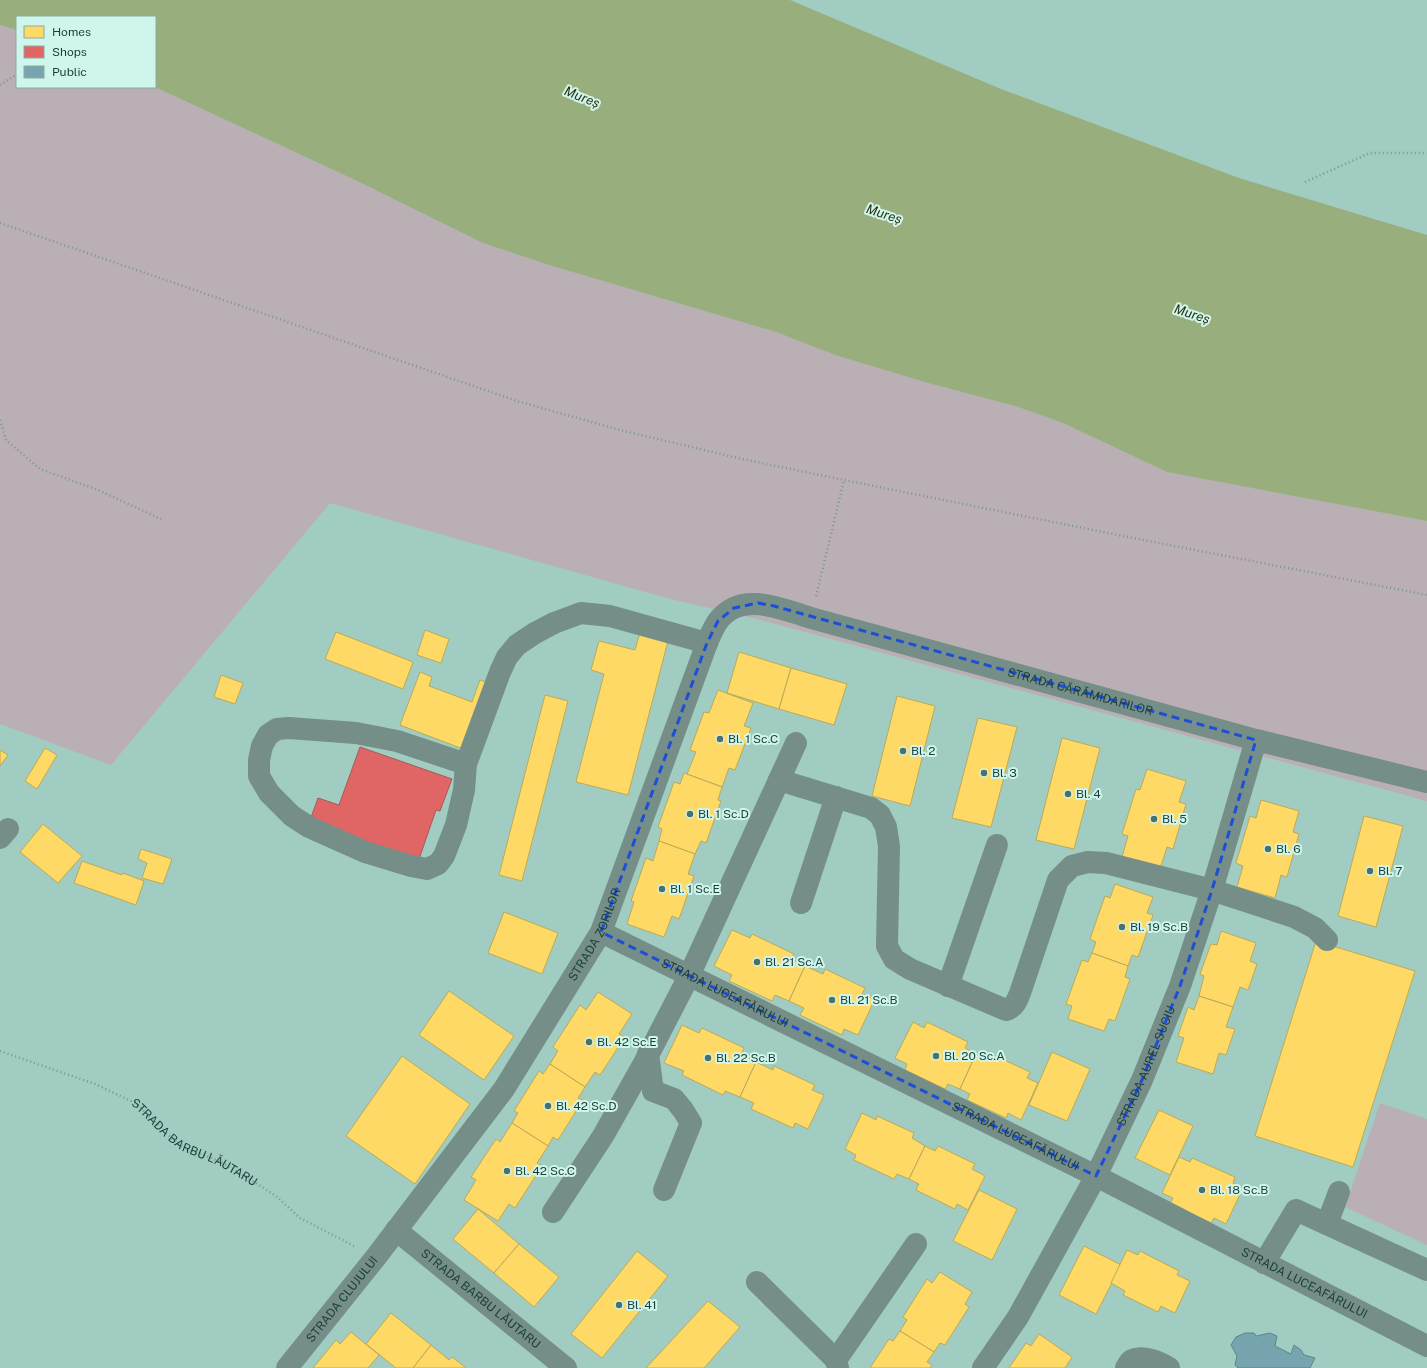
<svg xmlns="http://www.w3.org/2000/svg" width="1427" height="1368" font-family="'Public Sans',sans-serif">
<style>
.green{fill:#baafb4}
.water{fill:#98af7d}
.homes{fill:#ffd966;stroke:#bbaa58}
.shops{fill:#e06666;stroke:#a65a58}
.public{fill:#76a5af;stroke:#5b868b}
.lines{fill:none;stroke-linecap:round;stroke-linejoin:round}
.path{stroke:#7a958f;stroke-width:2.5;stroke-dasharray:1 3;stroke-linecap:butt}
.minor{stroke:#758e88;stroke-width:22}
.marked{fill:none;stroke:#1d4ed8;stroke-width:3;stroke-dasharray:8 5;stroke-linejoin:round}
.poi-dot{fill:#4b7068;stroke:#d0f6ec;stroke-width:1.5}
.labels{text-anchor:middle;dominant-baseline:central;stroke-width:4;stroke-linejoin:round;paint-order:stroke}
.street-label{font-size:12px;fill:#1d3e37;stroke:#d0f6ec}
.poi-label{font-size:12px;fill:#1d3e37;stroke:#d0f6ec;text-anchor:start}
.water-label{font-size:13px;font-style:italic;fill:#292f11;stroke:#d0f6ec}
</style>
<rect width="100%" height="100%" fill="#a0ccc2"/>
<g class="green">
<path d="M0,25l17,5v57h138l200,93 128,63 66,22 227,67 59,23 93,28 87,23 48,17 104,49 260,49v280l-670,-182 -87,-20 -340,-96 -219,262 -111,-41z"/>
<path d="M1380,1103l47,16v126l-82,-38z"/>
</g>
<path class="water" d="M0,0h790l211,89 238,89 188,57v286l-260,-49 -104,-49 -48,-17 -87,-23 -93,-28 -59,-23 -227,-67 -66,-22 -128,-63 -200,-93v-70h-138v13l-17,-5z"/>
<g class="homes">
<path d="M641,629l28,8 -41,158 -52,-13 28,-108 -13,-4 8,-29 36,9z"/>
<path d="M425,630l24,9 -8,24 -24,-8z"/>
<path d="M336,632l77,30 -10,27 -78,-30z"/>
<path d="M739,652l52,16 -12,41 -52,-16z"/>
<path d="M791,668l56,16 -13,41 -55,-16z"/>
<path d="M420,672l12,5 -3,9 43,16 8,-22 8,3 -25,66 -63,-24z"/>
<path d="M221,675l22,8 -8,21 -21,-7z"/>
<path d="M718,690l35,13 -9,23 7,2 -16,42 -6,-2 -7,19 -35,-13 9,-22 -6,-2 14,-38 5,1z"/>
<path d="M545,695l23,6 -46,180 -23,-6z"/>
<path d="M897,696l38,10 -25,100 -38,-10z"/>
<path d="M978,718l39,9 -26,100 -39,-9z"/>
<path d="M1062,738l38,10 -26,101 -38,-9z"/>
<path d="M45,748l12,7 -20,34 -12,-8z"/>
<path d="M0,750l8,5 -8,11z"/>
<path d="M1147,769l39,12 -7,21 7,2 -13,45 -6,-2 -7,22 -38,-12 6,-21 -6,-2 14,-45 4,1z"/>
<path d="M684,773l38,14 -4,13 3,1 -15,42 -5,-2 -6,13 -36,-13 3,-12 -4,-2 16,-45 6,2z"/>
<path d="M1261,800l38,11 -6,21 6,2 -12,43 -6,-2 -6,23 -38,-11 6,-21 -7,-3 14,-47 6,2z"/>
<path d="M1364,816l39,10 -27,101 -38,-11z"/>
<path d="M43,824l39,32 -24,27 -38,-31z"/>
<path d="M659,841l36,13 -7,20 6,2 -15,43 -7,-3 -8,21 -37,-13 7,-22 -3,-1 15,-43 7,3z"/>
<path d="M141,849l31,10 -9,25 -21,-6 5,-15 -9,-4z"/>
<path d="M82,861l40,14 1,-2 21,8 -8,24 -62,-22z"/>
<path d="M1115,884l38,13 -6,16 6,2 -15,42 -6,-2 -4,11 -36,-13 4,-11 -6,-3 15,-43 5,2z"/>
<path d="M504,912l54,21 -16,41 -54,-21z"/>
<path d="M732,930l18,8 2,-4 42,20 -3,5 14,7 -16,35 -14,-6 -3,6 -43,-20 3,-6 -18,-9z"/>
<path d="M1221,931l35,12 -6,18 7,3 -9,26 -8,-3 -7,20 -34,-11 5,-20 -4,-2 11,-30 6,1z"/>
<path d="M1316,941l99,30 -62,196 -98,-31z"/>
<path d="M1092,953l36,13 -3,11 5,2 -15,42 -6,-2 -5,12 -36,-12 4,-13 -6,-2 16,-44 6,2z"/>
<path d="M805,966l18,8 2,-5 40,19 -3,6 13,5 -17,36 -14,-6 -2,6 -42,-20 4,-7 -15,-7z"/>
<path d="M449,991l65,45 -30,44 -65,-45z"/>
<path d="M598,992l34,22 -13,20 6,3 -25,38 -5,-3 -10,15 -35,-23 8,-13 -5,-4 27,-42 6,5z"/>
<path d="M1199,996l34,11 -7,20 9,2 -9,26 -7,-2 -6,21 -37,-12 8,-24 -6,-2 10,-29 6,3z"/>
<path d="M913,1022l11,6 3,-6 41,20 -3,6 11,6 -16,35 -12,-5 -3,5 -40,-19 2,-6 -12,-6z"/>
<path d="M682,1025l17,8 3,-5 42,20 -3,6 15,8 -16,35 -15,-6 -2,4 -41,-20 2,-4 -20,-8z"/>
<path d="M1052,1052l38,17 -23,52 -38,-16z"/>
<path d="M989,1053l41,19 -3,6 11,5 -17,37 -13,-7 -2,5 -39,-18 3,-6 -10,-5 16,-35 10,5z"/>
<path d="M402,1056l68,48 -55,80 -69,-48z"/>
<path d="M756,1062l17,8 1,-4 41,19 -3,5 12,5 -16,34 -13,-6 -2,5 -42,-19 3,-6 -14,-6z"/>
<path d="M550,1064l35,23 -7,11 5,2 -25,40 -5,-3 -5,9 -36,-23 6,-10 -4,-2 25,-40 4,3z"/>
<path d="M1159,1110l34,16 -23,49 -35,-17z"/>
<path d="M862,1113l14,7 1,-4 37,17 -2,5 13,8 -16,33 -12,-5 -3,5 -40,-19 2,-5 -11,-6z"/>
<path d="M512,1123l36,23 -11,17 5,3 -27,42 -6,-4 -11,17 -34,-21 12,-20 -5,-3 25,-38 4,3z"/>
<path d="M925,1146l10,5 3,-5 37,18 -3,5 13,7 -17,34 -11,-6 -2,5 -39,-19 3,-6 -10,-5z"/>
<path d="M1179,1157l11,5 2,-4 43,19 -2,6 10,5 -17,36 -12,-6 -3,5 -41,-19 3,-6 -11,-5z"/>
<path d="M979,1190l38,19 -25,51 -39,-19z"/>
<path d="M478,1209l41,35 -25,29 -41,-34z"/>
<path d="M519,1244l40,33 -25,30 -40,-34z"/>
<path d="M1084,1246l37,19 -25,49 -37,-19z"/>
<path d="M1127,1250l11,5 2,-4 39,20 -2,4 13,6 -15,32 -14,-7 -3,6 -35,-17 2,-4 -14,-8z"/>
<path d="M637,1251l31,25 -66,82 -31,-24z"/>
<path d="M940,1272l32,20 -7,12 4,3 -24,38 -5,-2 -6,9 -34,-21 7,-11 -4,-3 24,-38 5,4z"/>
<path d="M708,1301l32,26 -36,41h-58z"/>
<path d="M391,1313l40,32 -18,23h-17l-30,-24z"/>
<path d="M900,1331l34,21 -7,10 5,3 -2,3h-60l19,-29 4,2z"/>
<path d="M351,1332l28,23 -11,13h-55l23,-28 4,4z"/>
<path d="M1039,1334l33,23 -7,11h-56l17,-25 5,3z"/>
<path d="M431,1345l18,15 3,-3 14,11h-53z"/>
</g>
<path class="shops" d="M360,747l92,32 -12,32 -4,-1 -18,52 -109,-39 9,-25 21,7z"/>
<path class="public" d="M1245,1333h9l2,3 14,-3 7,3 -2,10 16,8 3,-9 7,5 3,5 11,3 -5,10h-72l-3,-3 2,-9 -6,-11 5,-8z"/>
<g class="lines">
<g class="path">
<path d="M0,85l17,-11"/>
<path d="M1305,182l65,-29h57"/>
<path d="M0,223l517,178 103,29 122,29 102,21 279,56 304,59"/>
<path d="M0,420l6,20 34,29 58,21 63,29"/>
<path d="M816,596l28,-116"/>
<path id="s1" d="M0,1051l95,33 42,20 31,31 15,12 36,14 32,19 25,16 24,22 56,29"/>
</g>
<g class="minor">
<path d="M466,764l-69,-23 -41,-8 -67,-5 -12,1 -9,6 -6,11 -3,14v16l10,17 23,23 17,11 56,25 46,14 16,3 11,-5 6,-8 12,-31 8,-35 2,-26 34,-92 7,-15 10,-12 18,-12 19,-10 27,-10 29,3 97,27"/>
<path d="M779,780l92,28 9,7 6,12 3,19 -2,100 7,13 16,10 96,41c8,-2 11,-9 14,-17l38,-113 14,-14 16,-4 18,1 106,27 82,27 21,11 12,12"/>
<path d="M0,838l8,-9"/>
<path d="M801,903l35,-106"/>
<path id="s2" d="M601,932l495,244 331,170"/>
<path d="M948,986l49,-141"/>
<path d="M648,1054l5,37 21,8 9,11 8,13 -27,67"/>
<path d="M553,1212l50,-76 40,-71 46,-89 107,-233"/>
<path d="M1327,1224l12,-32"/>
<path id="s3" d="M396,1230l170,138"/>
<path d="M1264,1263l32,-53 131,60"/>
<path d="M757,1282l79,78"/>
<path id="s4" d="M287,1368l89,-111 128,-168 97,-157 106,-289c3,-7 6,-15 11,-22 23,-31 64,-12 93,-3l445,122 171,42"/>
<path d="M838,1368l-2,-8 80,-116"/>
<path id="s5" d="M983,1368l35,-51 78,-141 46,-96 38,-94 32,-96 44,-150"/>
<path d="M1126,1368c1,-2 3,-6 6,-8 11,-5 28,2 37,8"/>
</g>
</g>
<path class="marked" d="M758,603l16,3 482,134 -44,150 -32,96 -38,94 -46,96 -495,-244 106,-289 11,-22 16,-13z"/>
<g class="poi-dot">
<circle cx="720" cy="739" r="4"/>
<circle cx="903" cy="751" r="4"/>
<circle cx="984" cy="773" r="4"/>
<circle cx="1068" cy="794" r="4"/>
<circle cx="690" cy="814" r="4"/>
<circle cx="1154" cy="819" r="4"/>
<circle cx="1268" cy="849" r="4"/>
<circle cx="1370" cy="871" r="4"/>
<circle cx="662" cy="889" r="4"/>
<circle cx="1122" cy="927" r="4"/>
<circle cx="757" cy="962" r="4"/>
<circle cx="832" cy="1000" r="4"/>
<circle cx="589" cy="1042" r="4"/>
<circle cx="936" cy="1056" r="4"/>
<circle cx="708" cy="1058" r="4"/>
<circle cx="548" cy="1106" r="4"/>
<circle cx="507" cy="1171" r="4"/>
<circle cx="1202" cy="1190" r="4"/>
<circle cx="619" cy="1305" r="4"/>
</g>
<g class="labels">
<g class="street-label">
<text stroke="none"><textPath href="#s4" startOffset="1250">STRADA CĂRĂMIDARILOR</textPath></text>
<text stroke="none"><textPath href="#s4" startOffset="533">STRADA ZORILOR</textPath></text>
<text stroke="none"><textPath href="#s2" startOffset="138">STRADA LUCEAFĂRULUI</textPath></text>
<text stroke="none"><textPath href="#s5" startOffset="344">STRADA AUREL SUCIU</textPath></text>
<text stroke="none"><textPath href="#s2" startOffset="462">STRADA LUCEAFĂRULUI</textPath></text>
<text stroke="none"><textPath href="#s1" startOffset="217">STRADA BARBU LĂUTARU</textPath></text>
<text stroke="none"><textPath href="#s2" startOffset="786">STRADA LUCEAFĂRULUI</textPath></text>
<text stroke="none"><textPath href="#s4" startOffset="88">STRADA CLUJULUI</textPath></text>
<text stroke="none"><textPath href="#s3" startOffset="109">STRADA BARBU LĂUTARU</textPath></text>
</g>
<g class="poi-label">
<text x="728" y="739">Bl. 1 Sc.C</text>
<text x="911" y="751">Bl. 2</text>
<text x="992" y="773">Bl. 3</text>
<text x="1076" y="794">Bl. 4</text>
<text x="698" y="814">Bl. 1 Sc.D</text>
<text x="1162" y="819">Bl. 5</text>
<text x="1276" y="849">Bl. 6</text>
<text x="1378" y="871">Bl. 7</text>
<text x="670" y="889">Bl. 1 Sc.E</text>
<text x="1130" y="927">Bl. 19 Sc.B</text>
<text x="765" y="962">Bl. 21 Sc.A</text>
<text x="840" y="1000">Bl. 21 Sc.B</text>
<text x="597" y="1042">Bl. 42 Sc.E</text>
<text x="944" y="1056">Bl. 20 Sc.A</text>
<text x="716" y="1058">Bl. 22 Sc.B</text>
<text x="556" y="1106">Bl. 42 Sc.D</text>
<text x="515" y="1171">Bl. 42 Sc.C</text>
<text x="1210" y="1190">Bl. 18 Sc.B</text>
<text x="627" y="1305">Bl. 41</text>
</g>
<g class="water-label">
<text transform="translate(582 97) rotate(22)">Mureș</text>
<text transform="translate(884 214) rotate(18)">Mureș</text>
<text transform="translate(1192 314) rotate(18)">Mureș</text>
</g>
</g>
<rect x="16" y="16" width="140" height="72" fill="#d0f6ec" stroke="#88aca4"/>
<rect x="24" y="26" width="20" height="12" fill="#ffd966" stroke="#88aca4"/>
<text x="52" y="36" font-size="12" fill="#1d3e37">Homes</text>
<rect x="24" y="46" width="20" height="12" fill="#e06666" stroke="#88aca4"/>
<text x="52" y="56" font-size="12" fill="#1d3e37">Shops</text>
<rect x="24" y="66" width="20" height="12" fill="#76a5af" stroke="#88aca4"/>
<text x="52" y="76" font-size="12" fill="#1d3e37">Public</text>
</svg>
